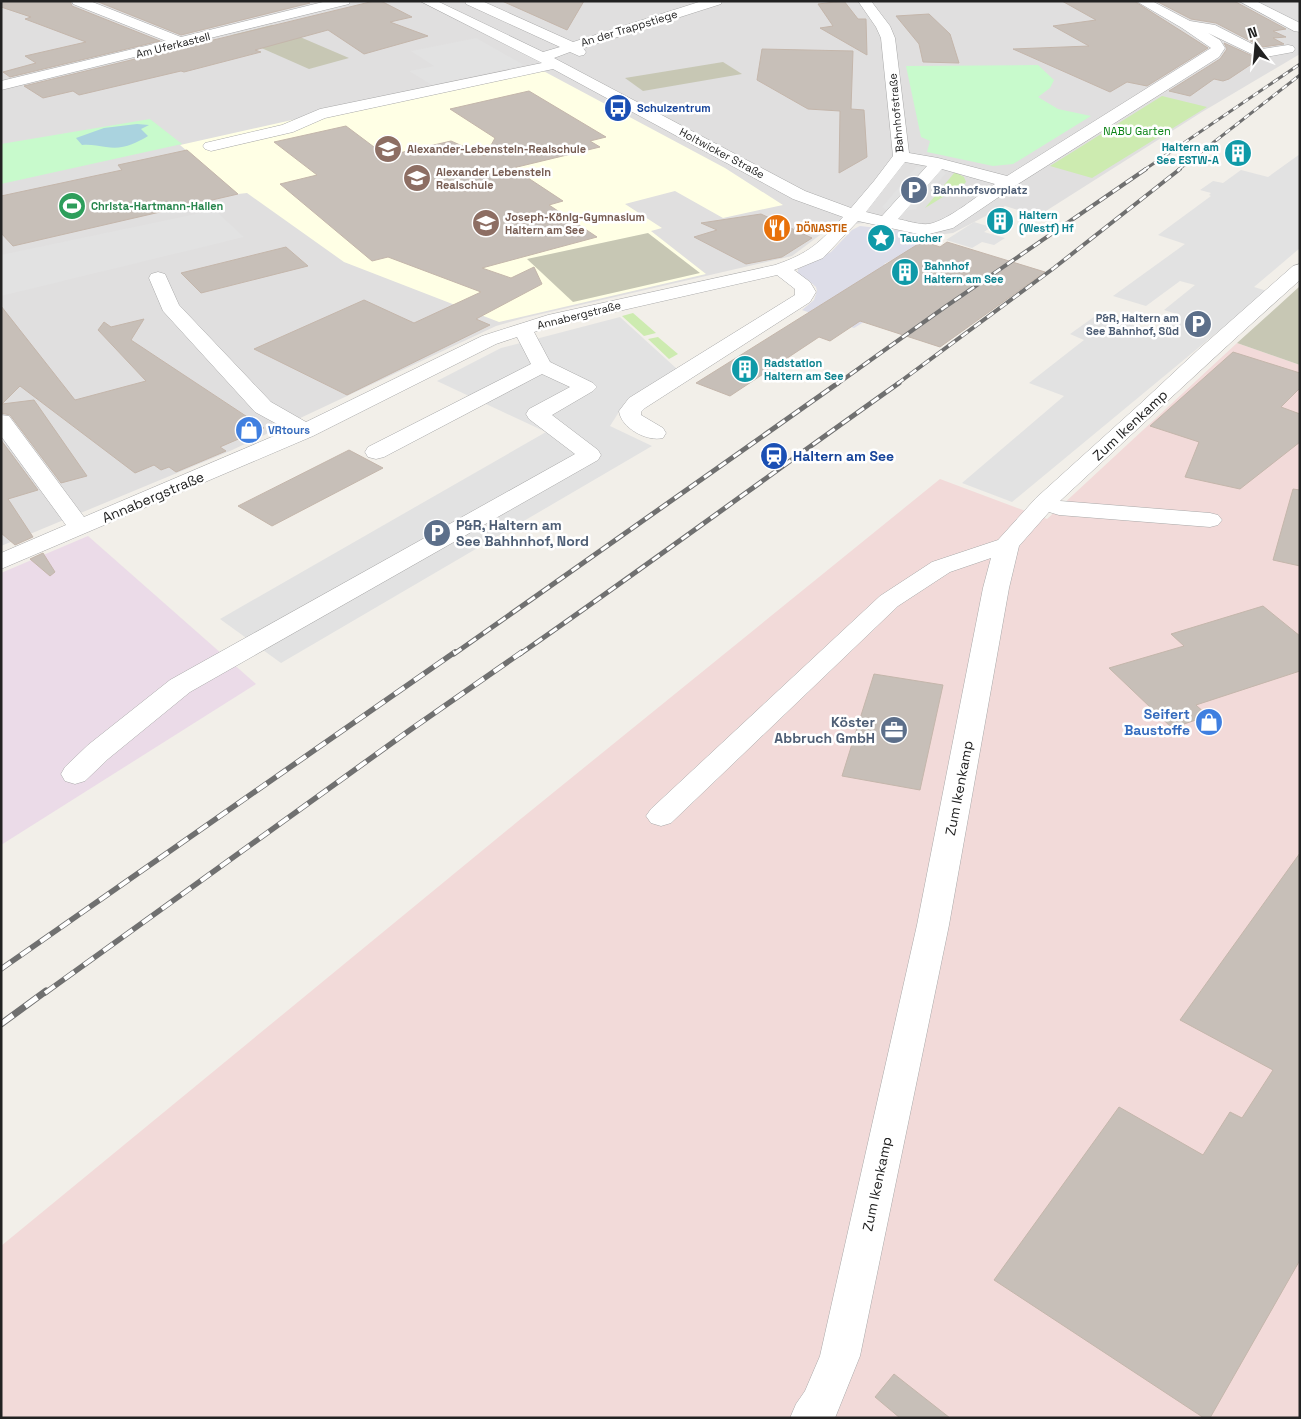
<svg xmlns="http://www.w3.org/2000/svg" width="1301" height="1419" font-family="'Space Grotesk',sans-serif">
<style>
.residential{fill:#e0dfdf}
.commercial{fill:#f2dad9}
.industrial{fill:#ebdbe8}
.education{fill:#ffffe5}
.construction{fill:#c7c7b4}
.grass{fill:#cdebb0}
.park{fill:#c8facc}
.parking{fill:#e2e2e2}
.plaza{fill:#dddde8}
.water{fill:#aad3df}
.building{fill:#c7bfb8;stroke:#c4b6ab}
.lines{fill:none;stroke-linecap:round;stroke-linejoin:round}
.minor-casing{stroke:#a9a9a9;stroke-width:1}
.minor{fill:#fff;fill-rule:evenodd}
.rail-far4-casing{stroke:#707070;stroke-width:3}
.rail-far3-casing{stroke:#707070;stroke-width:4}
.rail-far2-casing{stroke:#707070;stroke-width:5}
.rail-far1-casing{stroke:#707070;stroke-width:5.5}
.rail-casing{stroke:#707070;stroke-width:7}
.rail-far4{stroke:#fff;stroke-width:2;stroke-dasharray:6;stroke-linecap:butt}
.rail-far3{stroke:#fff;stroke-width:2.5;stroke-dasharray:8;stroke-linecap:butt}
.rail-far2{stroke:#fff;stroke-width:3;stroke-dasharray:9;stroke-linecap:butt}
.rail-far1{stroke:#fff;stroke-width:4;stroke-dasharray:12;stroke-linecap:butt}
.rail{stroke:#fff;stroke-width:5;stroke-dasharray:15;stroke-linecap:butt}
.labels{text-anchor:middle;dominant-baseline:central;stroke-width:5;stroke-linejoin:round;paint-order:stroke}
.far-street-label{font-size:11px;fill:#222;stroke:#fff}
.far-transit-label{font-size:11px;font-weight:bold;fill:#164399;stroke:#fff;text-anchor:start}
.far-park-label{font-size:11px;fill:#0c8416;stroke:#fff}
.far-culture-label{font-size:11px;font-weight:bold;fill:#0d838f;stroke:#fff;text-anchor:start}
.far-education-label{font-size:11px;font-weight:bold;fill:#785e54;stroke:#fff;text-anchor:start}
.far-service-label{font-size:11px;font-weight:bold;fill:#4e5e75;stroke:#fff;text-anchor:start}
.far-leisure-label{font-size:11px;font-weight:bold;fill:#27864d;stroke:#fff;text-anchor:start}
.far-food-label{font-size:11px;font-weight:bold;fill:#c56008;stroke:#fff;text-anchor:start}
.far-shop-label{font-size:11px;font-weight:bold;fill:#366cbe;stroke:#fff;text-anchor:start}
.street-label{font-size:14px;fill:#222;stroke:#fff}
.transit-label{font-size:14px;font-weight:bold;fill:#164399;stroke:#fff;text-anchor:start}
.service-label{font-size:14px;font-weight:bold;fill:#4e5e75;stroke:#fff;text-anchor:start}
.shop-label{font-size:14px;font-weight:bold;fill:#366cbe;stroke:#fff;text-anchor:end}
</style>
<rect width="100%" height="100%" fill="#f2efe9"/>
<path class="residential" d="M1,1h1299v53l-98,58 -164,104 -33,-10 -52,27 -16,2 -73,-12 -32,3 -40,30 -268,62 -28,8 -266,125 -229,95z"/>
<path class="commercial" d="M1237,343l63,22v1053h-1299v-172l516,-424 423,-343 107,40z"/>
<path class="industrial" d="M88,536l168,148 -255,161v-272z"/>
<path class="education" d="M534,66l191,102 58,37 -60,13 -48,-27 -50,13 37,24 -11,3 55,43 -207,48 -155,-60 -97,-69 -9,1 -58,-49z"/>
<g class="construction">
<path d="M272,25l77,33 -40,11 -77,-34z"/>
<path d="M723,62l19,12 -99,17 -18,-13z"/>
<path d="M648,233l52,40 -127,29 -46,-43z"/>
<path d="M1300,286v79l-63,-22 40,-36z"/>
</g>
<g class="grass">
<path d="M1162,96l45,11 -115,71 -42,-12z"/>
<path d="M955,172l9,5 2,5 -2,2 -39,24z"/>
<path d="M633,313l23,20 -12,3 -22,-20z"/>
<path d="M658,337l20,17 -9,5 -21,-20z"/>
</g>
<g class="park">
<path d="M1038,65l16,15 -4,8 -12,9 20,12 33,7 -78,48 -20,2 -66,-14 3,-11 -9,-4 -15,-71z"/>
<path d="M150,119l32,25 -181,40v-40z"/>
</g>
<g class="parking">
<path d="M476,38l48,27 -92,20 -23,-14 25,-5 -23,-15z"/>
<path d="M1300,154v94l-46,39 13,4 -255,211 -50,-19 102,-87 -35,-13 55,-43 -14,-6 28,-20 61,19 21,-18 -16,-5 31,-25 -15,-4 -34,25 -33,-10 72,-52 -27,-9 53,-39 -2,-1 2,-2 -11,-3 13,-9 10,2 18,-13 27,7z"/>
<path d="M916,167h7l4,3h15l4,3 -30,36 -26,4 -8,-6z"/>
<path d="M215,210l29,27 -243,59v-41z"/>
<path d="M974,222l17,5 -7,5 21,6 -11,7 -12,-3 -10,6 -26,-8z"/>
<path d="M620,317l57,52 -51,32 -16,25 42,20 -371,217 -61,-44 326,-187 -109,-51 64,-33z"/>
</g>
<path class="plaza" d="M860,226l72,8 -21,16 -27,14 2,1 7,39 -39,24 -52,-18 12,-10 3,-9 -1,-4 -9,-8h-7l-3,-4 1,-6 33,-17 21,-22z"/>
<path class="water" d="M137,124l12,1 -8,4 7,7c-13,8 -26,14 -42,11 -9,-1 -15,-3 -24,-2l-6,-7 28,-10z"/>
<g class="building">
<path d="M1,1h69l2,5 88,35 -150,36 -7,-5 33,-9 -11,-7 61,-14 -61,-23 6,-2 -30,-10z"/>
<path d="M96,1h209l5,2 -129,32z"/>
<path d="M374,1h7l31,16 -22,5 38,14 -64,18 -36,-24 -73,20 6,2 -77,20 -3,-1 -102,24 -6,-4 -30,7 -19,-12z"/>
<path d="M502,1h82l-17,29z"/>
<path d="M844,1l14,18h8l1,36 -47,-27 13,-2 -15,-22z"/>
<path d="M1062,1h72l74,47 -61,38 -20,-4 -17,10 -97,-43 76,-3 -36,-20 43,-6z"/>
<path d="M1156,1h78l52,28 -13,2 13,6 -13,1 11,6 -22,3 -46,-24 -25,-4z"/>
<path d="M929,14l21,20 9,29 -36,-1 -4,-18 -23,-28z"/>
<path d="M1224,43l35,16 -30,20 -6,2 -9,-2 -24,17 -21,-5 51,-32 7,-10z"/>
<path d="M762,49l91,2 -2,58 13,1 3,47 -28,16 1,-62 -32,-2 -51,-29z"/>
<path d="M529,91l77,46 -16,4 10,6 -87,21 50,33 -14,4 48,32 -115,31 29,10 23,-11 8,17 -66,35 14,6 -143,70 -93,-46 110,-49 50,23 67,-31 -93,-35 -16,4 -92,-77 37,-9 -43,-33 72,-16 40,30 65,-15 34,15 10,-18 -45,-29z"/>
<path d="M187,150l51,44 -225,52 -12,-13v-37l121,-26 -4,-5z"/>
<path d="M761,214l51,24 -30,19 -36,7 -52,-27 23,-7 -16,-7z"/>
<path d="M923,241l17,6 7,-5 98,30 -105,75 -80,-26 -30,20 -11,-4 -89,59 -34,-13z"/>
<path d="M286,247l22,19 -107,27 -20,-20z"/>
<path d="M1,306l74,94 71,-19 -48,-51 6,-8 7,5 33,-8 -13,21 133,88 -44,19 6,4 -50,21 -7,-5 -8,3 -7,-5 -19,8 -115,-87 -18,18 32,-4 53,76 -26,7 -51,-68 -9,-2z"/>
<path d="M1233,352l67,21v15l-19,19 19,7v28l-60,47 -55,-12 14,-35 -49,-16z"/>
<path d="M1,440l37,50 -30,9 25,38 -18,8 -14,-12z"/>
<path d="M349,450l34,18 -111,58 -34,-20z"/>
<path d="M1293,489l7,1v76l-27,-6z"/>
<path d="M43,553l12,19 -5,4 -20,-17z"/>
<path d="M1263,606l37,30v35l-104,34 12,11 -36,12 -63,-60 75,-22 -13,-12z"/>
<path d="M874,674l69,11 -23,105 -78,-14z"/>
<path d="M1300,853v407l-90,158h-6l-210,-138 125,-173 84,48 27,-43 12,6 31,-48 -93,-50z"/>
<path d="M894,1374l56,44h-50l-25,-21z"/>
</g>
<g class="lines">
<g class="minor-casing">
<g id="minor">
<path d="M72,1h18l91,36 146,-36h23l-1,3 -159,39 -2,3h-9l-178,44v-9l165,-40 -93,-37z"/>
<path d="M420,1h17l106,51 17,-5 -94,-43 -1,-3h17l91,41 129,-41h20l-1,3 -138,44 3,4 -2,3 -5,1 -9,-4 -16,6 251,133 46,17 23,-27 19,-25 -12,-118 -5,-11 -18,-26h13l19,25 5,12 14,115 29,5 69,18 204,-128 -29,-20 -46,-27h16l38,20 25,4 47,24 26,-4 5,1 2,3 -2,3 -33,6 -52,-25 12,7 5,8 -6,9 -204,129 -62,42 -24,6h-11l-60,-13 -35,37 -29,12 16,12 6,10 -6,10 -165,106 -4,4v3l22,13 3,5 -3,5c-16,4 -42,-10 -44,-27l10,-13 166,-103v-6l-18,-14 -224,51 -19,6 16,30 43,21 4,4 -4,4 -41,24 46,35 3,5 -3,5 -408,232 -82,67 -23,22 -10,3 -10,-3 -4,-7 4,-7 23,-22 82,-65 405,-226 -46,-35 -3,-5 3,-5 41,-22 -28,-13 -158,83 -8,2 -8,-2 -3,-5 3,-5 163,-83 -14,-27 -21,7 -183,92 -312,133v-16l65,-28 -65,-89v-21l8,1 75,101 204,-87 -33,-18 -92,-101 -14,-33 2,-4 7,-2 7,2 14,31 92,97 35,20 176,-86 66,-21 227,-50c35,-12 44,-22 68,-48l-50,-18 -240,-130 -228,49 -32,14 -82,19 -6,-2 -2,-3 2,-3 77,-18 38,-16 222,-46zM905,162l22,4 -45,50 -16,-4zM942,169l53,15c-17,11 -46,36 -66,40 -10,1 -21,-3 -31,-5z"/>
<path d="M1239,1h17l44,22v9l-6,-1z"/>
<path d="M1300,264v16c-81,72 -160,147 -240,221l150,12 8,2 4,5 -4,5 -8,2 -151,-12 -10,-3 -30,34 -10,42 -60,337 -89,431 -25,62h-45l6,-14 9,-13 15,-35 97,-431 66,-337 8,-30 -41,14 -52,34 -227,217 -10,3 -10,-3 -5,-7 5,-7 229,-213 52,-34 66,-22 38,-42 104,-94 59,-55 94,-83z"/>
</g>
</g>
<use href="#minor" class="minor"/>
<g class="rail-far4-casing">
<g id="rail-far4">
<path d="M1144,170l156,-106"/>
<path d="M1178,170l122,-95"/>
</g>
</g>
<g class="rail-far3-casing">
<g id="rail-far3">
<path d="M837,384l108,-77 201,-138"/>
<path d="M897,384l157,-116 126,-99"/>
</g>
</g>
<g class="rail-far2-casing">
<g id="rail-far2">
<path d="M454,654l384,-271"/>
<path d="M520,654c128,-89 252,-181 379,-271"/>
</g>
</g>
<g class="rail-far1-casing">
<g id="rail-far1">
<path d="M1,969l454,-317"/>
<path d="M45,993l365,-263 112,-78"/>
</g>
</g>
<g class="rail-casing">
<path id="rail" d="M1,1024l45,-33"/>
</g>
<use href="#rail-far4" class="rail-far4"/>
<use href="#rail-far3" class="rail-far3"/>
<use href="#rail-far2" class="rail-far2"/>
<use href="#rail-far1" class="rail-far1"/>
<use href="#rail" class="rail"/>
</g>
<defs>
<g id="bus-disc" transform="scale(1.4375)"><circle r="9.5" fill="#1a4fb4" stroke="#fff"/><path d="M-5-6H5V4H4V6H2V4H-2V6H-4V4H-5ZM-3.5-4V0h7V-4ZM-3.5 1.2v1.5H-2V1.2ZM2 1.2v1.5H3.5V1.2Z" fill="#fff"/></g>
<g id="school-disc" transform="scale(1.4375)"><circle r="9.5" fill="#8d6e63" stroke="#fff"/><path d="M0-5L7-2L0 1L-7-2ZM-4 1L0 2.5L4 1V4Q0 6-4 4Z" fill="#fff"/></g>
<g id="building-disc" transform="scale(1.4375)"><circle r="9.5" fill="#0f9aa8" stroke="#fff"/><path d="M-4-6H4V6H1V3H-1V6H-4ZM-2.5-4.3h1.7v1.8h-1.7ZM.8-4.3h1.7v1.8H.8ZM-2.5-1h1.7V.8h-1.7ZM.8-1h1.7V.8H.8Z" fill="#fff"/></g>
<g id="parking-disc" transform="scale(1.4375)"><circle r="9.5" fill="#5c6f8a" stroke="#fff"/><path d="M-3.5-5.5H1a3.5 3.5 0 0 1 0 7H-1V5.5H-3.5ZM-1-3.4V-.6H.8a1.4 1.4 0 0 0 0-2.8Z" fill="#fff"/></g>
<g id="stadium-disc" transform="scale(1.4375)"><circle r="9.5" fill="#2e9e5b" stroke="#fff"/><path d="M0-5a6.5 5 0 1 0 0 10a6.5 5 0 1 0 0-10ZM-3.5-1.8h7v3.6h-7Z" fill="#fff"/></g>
<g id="restaurant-disc" transform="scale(1.4375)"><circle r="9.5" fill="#e8710a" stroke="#fff"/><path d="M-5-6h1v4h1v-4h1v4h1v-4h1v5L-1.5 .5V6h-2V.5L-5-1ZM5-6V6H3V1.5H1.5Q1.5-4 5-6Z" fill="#fff"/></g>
<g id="sight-disc" transform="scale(1.4375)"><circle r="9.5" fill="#0f9aa8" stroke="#fff"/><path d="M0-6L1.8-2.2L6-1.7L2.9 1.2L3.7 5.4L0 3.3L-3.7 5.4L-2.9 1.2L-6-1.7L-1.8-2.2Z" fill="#fff"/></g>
<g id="shop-disc" transform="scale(1.4375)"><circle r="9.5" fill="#3f7fe0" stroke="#fff"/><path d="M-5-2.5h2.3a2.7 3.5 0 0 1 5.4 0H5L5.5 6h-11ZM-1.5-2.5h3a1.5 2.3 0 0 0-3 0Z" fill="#fff"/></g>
<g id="station-disc" transform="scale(1.4375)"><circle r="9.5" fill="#1a4fb4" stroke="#fff"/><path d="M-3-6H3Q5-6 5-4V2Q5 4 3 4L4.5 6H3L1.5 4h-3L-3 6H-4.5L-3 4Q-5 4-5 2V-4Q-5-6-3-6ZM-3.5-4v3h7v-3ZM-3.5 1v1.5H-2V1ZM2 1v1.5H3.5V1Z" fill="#fff"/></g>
<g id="office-disc" transform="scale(1.4375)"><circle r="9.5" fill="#5c6f8a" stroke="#fff"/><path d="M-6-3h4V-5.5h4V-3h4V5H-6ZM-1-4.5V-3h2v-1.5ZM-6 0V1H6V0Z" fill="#fff"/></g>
</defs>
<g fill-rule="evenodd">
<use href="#bus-disc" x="618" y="108"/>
<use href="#school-disc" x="388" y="149"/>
<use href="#building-disc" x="1238" y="153"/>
<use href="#school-disc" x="417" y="178"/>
<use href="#parking-disc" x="914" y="190"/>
<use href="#stadium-disc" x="72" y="206"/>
<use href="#building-disc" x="1000" y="221"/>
<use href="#school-disc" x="486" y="223"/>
<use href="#restaurant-disc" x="777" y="228"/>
<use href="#sight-disc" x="881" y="238"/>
<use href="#building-disc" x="905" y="272"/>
<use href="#parking-disc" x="1198" y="324"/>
<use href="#building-disc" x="745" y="369"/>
<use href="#shop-disc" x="249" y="430"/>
<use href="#station-disc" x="774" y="456"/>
<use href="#parking-disc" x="437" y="533"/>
<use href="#shop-disc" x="1209" y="722"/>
<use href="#office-disc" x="894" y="730"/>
</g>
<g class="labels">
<g class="far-street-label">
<text transform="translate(629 28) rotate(-17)">An der Trappstiege</text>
<text transform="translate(173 45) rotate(-14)">Am Uferkastell</text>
<text transform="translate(896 113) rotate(-95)">Bahnhofstraße</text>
<text transform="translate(722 153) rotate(28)">Holtwicker Straße</text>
<text transform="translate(579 315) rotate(-14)">Annabergstraße</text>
</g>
<g class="far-transit-label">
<text x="637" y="108">Schulzentrum</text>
</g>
<g class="far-park-label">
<text x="1137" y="131">NABU Garten</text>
</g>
<g class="far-culture-label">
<text x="1219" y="147" text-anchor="end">Haltern am<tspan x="1219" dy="13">See ESTW-A</tspan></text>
<text x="1019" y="215">Haltern<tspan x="1019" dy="13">(Westf) Hf</tspan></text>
<text x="900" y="238">Taucher</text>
<text x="924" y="266">Bahnhof<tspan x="924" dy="13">Haltern am See</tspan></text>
<text x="764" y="363">Radstation<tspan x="764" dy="13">Haltern am See</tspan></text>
</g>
<g class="far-education-label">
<text x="407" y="149">Alexander-Lebenstein-Realschule</text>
<text x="436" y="172">Alexander Lebenstein<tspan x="436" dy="13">Realschule</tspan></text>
<text x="505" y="217">Joseph-König-Gymnasium<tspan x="505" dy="13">Haltern am See</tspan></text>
</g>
<g class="far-service-label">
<text x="933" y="190">Bahnhofsvorplatz</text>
<text x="1179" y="318" text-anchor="end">P&amp;R, Haltern am<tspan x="1179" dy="13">See Bahnhof, Süd</tspan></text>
</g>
<g class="far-leisure-label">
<text x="91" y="206">Christa-Hartmann-Hallen</text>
</g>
<g class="far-food-label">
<text x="796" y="228">DÖNASTIE</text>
</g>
<g class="far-shop-label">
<text x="268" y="430">VRtours</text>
</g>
<g class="street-label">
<text transform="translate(1130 425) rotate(-43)">Zum Ikenkamp</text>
<text transform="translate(153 497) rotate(-23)">Annabergstraße</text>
<text transform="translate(959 788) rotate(-79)">Zum Ikenkamp</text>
<text transform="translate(877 1184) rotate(-78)">Zum Ikenkamp</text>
</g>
<g class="transit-label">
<text x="793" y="456">Haltern am See</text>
</g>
<g class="service-label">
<text x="456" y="525">P&amp;R, Haltern am<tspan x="456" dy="16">See Bahhnhof, Nord</tspan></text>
<text x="875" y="722" text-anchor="end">Köster<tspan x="875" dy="16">Abbruch GmbH</tspan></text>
</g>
<g class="shop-label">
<text x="1190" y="714">Seifert<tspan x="1190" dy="16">Baustoffe</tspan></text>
</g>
</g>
<rect width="1301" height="1419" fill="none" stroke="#222222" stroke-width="5"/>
<g transform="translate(1256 45) rotate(344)" stroke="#ffffff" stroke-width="4" paint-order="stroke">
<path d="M0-4L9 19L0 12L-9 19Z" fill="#222222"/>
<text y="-8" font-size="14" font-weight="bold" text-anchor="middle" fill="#222222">N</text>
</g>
</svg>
